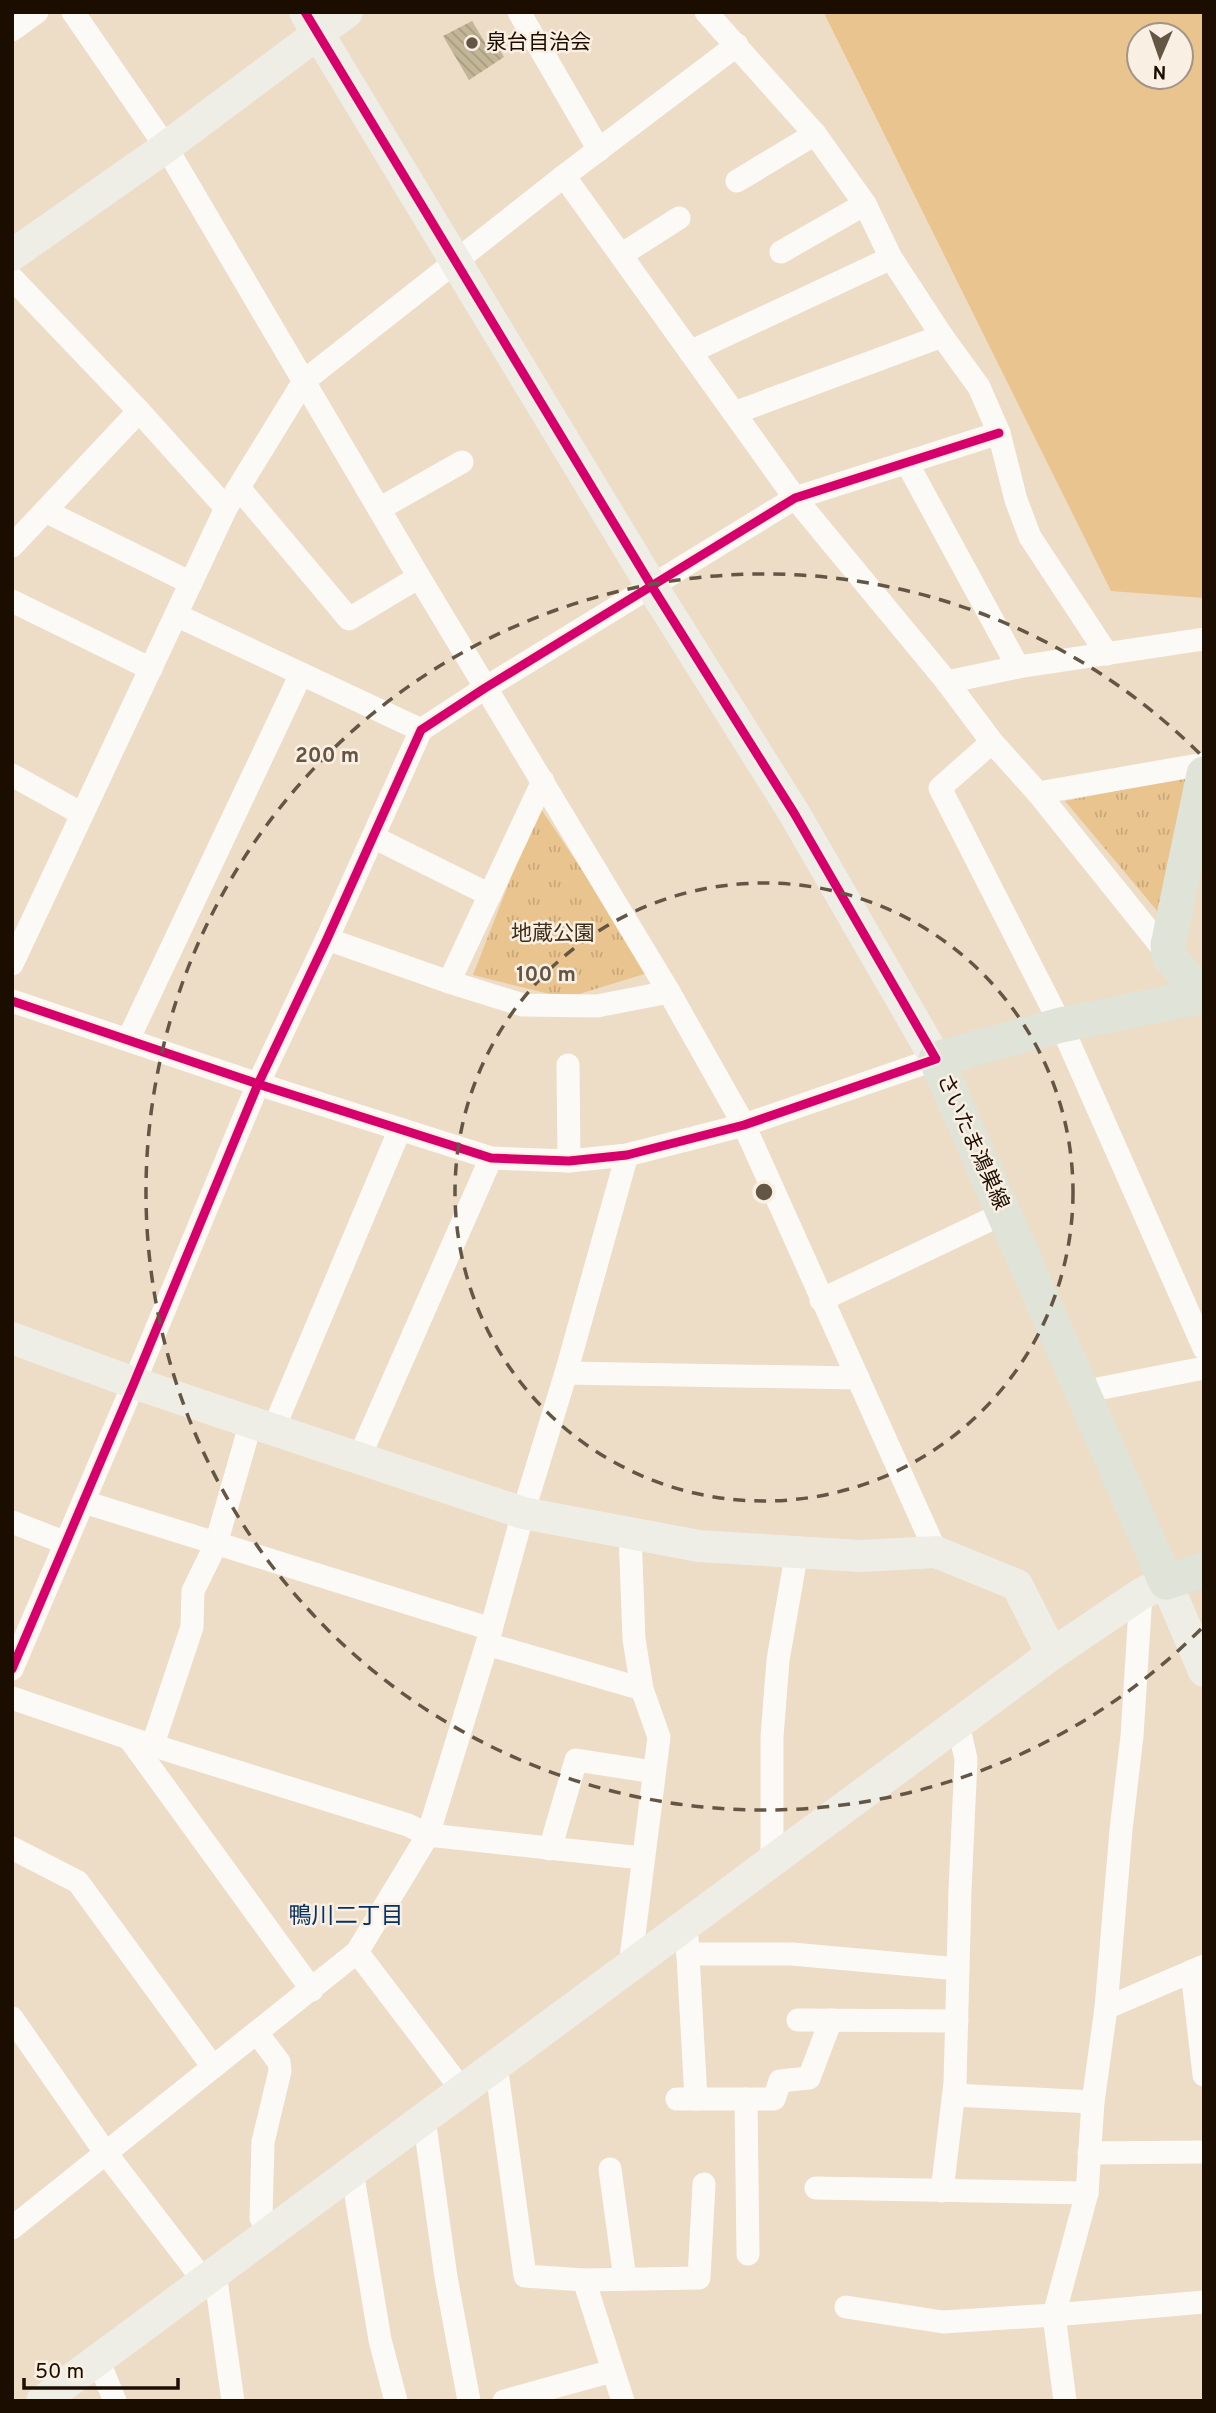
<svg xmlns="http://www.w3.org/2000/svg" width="1216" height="2413" font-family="Overpass,'Noto Sans JP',sans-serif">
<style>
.green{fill:#eac48e;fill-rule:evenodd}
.park{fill:url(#park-tufts)}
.building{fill:url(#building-back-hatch)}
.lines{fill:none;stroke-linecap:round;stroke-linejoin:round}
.street{stroke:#fcfaf6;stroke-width:23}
.secondary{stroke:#eeeee7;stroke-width:32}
.primary{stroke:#e0e3d7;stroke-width:35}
.cycleway-casing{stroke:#f9efe2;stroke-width:13}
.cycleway{stroke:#d6006c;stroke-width:9}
.ring{fill:none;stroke:#645645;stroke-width:3.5;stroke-dasharray:12 9}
.poi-dot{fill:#645645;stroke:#f9efe2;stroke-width:2.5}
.labels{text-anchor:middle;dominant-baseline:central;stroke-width:5;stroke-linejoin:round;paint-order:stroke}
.poi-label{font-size:21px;fill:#1b0e00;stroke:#f9efe2;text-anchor:start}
.park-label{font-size:21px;fill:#3c2e19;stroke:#f9efe2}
.street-label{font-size:21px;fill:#1b0e00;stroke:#f9efe2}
.neighbourhood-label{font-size:23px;fill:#053163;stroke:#f9efe2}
.centre{fill:#645645;stroke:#f9efe2;stroke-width:3.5}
.ring-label{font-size:21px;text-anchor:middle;font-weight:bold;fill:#645645;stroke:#f9efe2;stroke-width:5;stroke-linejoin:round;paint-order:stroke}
</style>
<defs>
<pattern id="park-tufts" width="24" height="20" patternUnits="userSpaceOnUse" patternTransform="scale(1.75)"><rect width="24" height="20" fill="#eac48e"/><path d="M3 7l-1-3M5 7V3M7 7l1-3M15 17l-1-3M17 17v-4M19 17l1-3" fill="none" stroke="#c8a779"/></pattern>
<pattern id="building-back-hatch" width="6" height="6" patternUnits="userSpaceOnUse" patternTransform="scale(1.75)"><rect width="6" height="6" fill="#c2b697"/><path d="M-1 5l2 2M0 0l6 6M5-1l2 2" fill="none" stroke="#a69b80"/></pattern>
</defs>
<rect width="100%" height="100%" fill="#eddcc6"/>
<path class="green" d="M827,12h377v586l-93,-7 -286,-576zM1139,35h42v42h-42z"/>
<g class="park">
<path d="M1198,775l-29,150 -104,-124z"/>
<path d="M539,806l112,166 -85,26 -93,-23z"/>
</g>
<path class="building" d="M472,21l14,23 8,-5 10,18 -35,23 -26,-44z"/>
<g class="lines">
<g class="street">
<path d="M73,12l93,135 253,430 250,415 75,133 192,427"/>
<path d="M519,12l80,138"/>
<path d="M706,12l109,122 50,70 26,54 51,78 37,51 20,46 17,67 14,37 77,117"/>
<path d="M12,30l25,-18"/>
<path d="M564,176l231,322 152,184 45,60 46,51 131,163"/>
<path d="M737,181l78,-47"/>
<path d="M781,252l84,-48"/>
<path d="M621,255l58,-37"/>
<path d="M12,278l127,133 87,97"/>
<path d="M690,352l201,-94"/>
<path d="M734,413l208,-77"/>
<path d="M907,463l111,204"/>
<path d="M239,488l110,131 70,-42"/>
<path d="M379,509l83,-47"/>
<path d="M45,511l146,72"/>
<path d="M12,546l127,-135"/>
<path d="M12,601l139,68"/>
<path d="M176,615l245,115"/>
<path d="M947,682l71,-15 186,-28"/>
<path d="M992,742l-52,46 121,237 143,323"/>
<path d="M12,775l70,39"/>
<path d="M1038,793l166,-29"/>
<path d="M373,837l117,58"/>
<path d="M327,939l122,43 74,23 74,1 72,-14"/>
<path d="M12,964l214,-456 78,-127 260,-205 173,-131"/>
<path d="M449,982l94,-201"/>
<path d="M12,1001l246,83 233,74 78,3 58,-6 117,-30 192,-66"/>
<path d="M128,1040l173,-366"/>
<path d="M568,1065l1,96"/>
<path d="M821,1300l183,-87"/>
<path d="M566,1373l292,5"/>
<path d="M1082,1392l122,-24"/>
<path d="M273,1430l127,-301"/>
<path d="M359,1458l132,-300"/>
<path d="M84,1502l407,127"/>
<path d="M12,1522l54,21"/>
<path d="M630,1533l4,106 8,50 17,48 -29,229"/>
<path d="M487,1644l155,45"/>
<path d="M12,1669l122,-286 124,-299 69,-145 94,-209 64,-42 310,-190 204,-65"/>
<path d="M12,1698l117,40 279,87 20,10 214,23"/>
<path d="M129,1738l183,252"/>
<path d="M153,1744l39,-117 1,-36 23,-47 35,-122"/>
<path d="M12,1848l66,34 135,185"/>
<path d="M550,1849l26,-89 78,12"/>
<path d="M772,1861v-124l6,-77 19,-109"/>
<path d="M687,1938l9,161"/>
<path d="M357,1952l105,138"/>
<path d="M688,1954h104l166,15"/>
<path d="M1192,1971l12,104"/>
<path d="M1106,2008l98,-42"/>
<path d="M12,2018l93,134 99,129"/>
<path d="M798,2020l159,1"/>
<path d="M257,2033l22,29 1,9 -17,71 -2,76 7,15"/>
<path d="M496,2065l29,211 59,4 115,-2 5,-94"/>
<path d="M954,2095l139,7"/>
<path d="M677,2099h97l6,-18 29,-3 22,-58"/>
<path d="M746,2099l2,155"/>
<path d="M424,2118l22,159 23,124"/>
<path d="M1089,2153l115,-1"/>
<path d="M610,2169l15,110"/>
<path d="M352,2171l28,169 16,61"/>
<path d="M816,2188l271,5"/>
<path d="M942,2191l13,-108 5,-192 6,-132 -8,-35"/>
<path d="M12,2228l345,-276 71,-117 59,-191 36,-131 43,-140 61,-218"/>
<path d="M215,2273l18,128"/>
<path d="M584,2280l39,121"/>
<path d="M846,2307l97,15 111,-7 150,-13"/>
<path d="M98,2360l17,41"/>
<path d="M504,2401l108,-30"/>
<path d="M1065,2401l-11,-86 33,-122 6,-91 13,-94 15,-178 11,-94 9,-142"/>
</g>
<g class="secondary">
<path d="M305,12l346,573 143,228 142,246"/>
<path d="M12,255l154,-108 181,-135"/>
<path d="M12,1338l122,45 389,130 176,33 161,10 76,-4 81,33 35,69"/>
<path d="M42,2401l1010,-747 89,-60 25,-12 38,89"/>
</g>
<path class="primary" d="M1204,774l-36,171 1,11 34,40 -142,29 -125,34 230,523 38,-12"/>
<g class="cycleway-casing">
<g id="cycleway">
<path d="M12,1001l246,83 233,74 78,3 58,-6 117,-30 192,-66 -142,-246 -143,-228 -346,-573"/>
<path d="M12,1669l122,-286 124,-299 69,-145 94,-209 64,-42 310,-190 204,-65"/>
</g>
</g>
<use href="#cycleway" class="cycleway"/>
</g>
<g class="ring">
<circle cx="764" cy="1192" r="309"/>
<path d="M1201 1629A618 618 0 1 1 1201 755"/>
</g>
<circle class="poi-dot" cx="472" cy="43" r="7"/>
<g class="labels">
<g class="poi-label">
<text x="486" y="43">泉台自治会</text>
</g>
<g class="park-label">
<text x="553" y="934">地蔵公園</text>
</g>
<g class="street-label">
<text transform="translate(972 1142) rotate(66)">さいたま鴻巣線</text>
</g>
<g class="neighbourhood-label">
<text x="346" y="1917">鴨川二丁目</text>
</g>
</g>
<circle cx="764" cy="1192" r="10" class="centre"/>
<g class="ring-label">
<text x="327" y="762">200 m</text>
<text x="546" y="981">100 m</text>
</g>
<rect width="1216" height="2413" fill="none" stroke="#1b0e00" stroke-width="28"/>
<g transform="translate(1160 56) rotate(182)"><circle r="33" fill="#f9efe2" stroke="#a09588" stroke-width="2"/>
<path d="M0-5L12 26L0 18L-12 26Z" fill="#645645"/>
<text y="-10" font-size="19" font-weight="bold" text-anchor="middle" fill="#1b0e00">N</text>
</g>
<path d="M24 2378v10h154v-10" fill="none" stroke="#1b0e00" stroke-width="3.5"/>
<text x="35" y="2378" font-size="21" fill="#1b0e00" stroke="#f9efe2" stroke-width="5" paint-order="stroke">50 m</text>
</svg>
